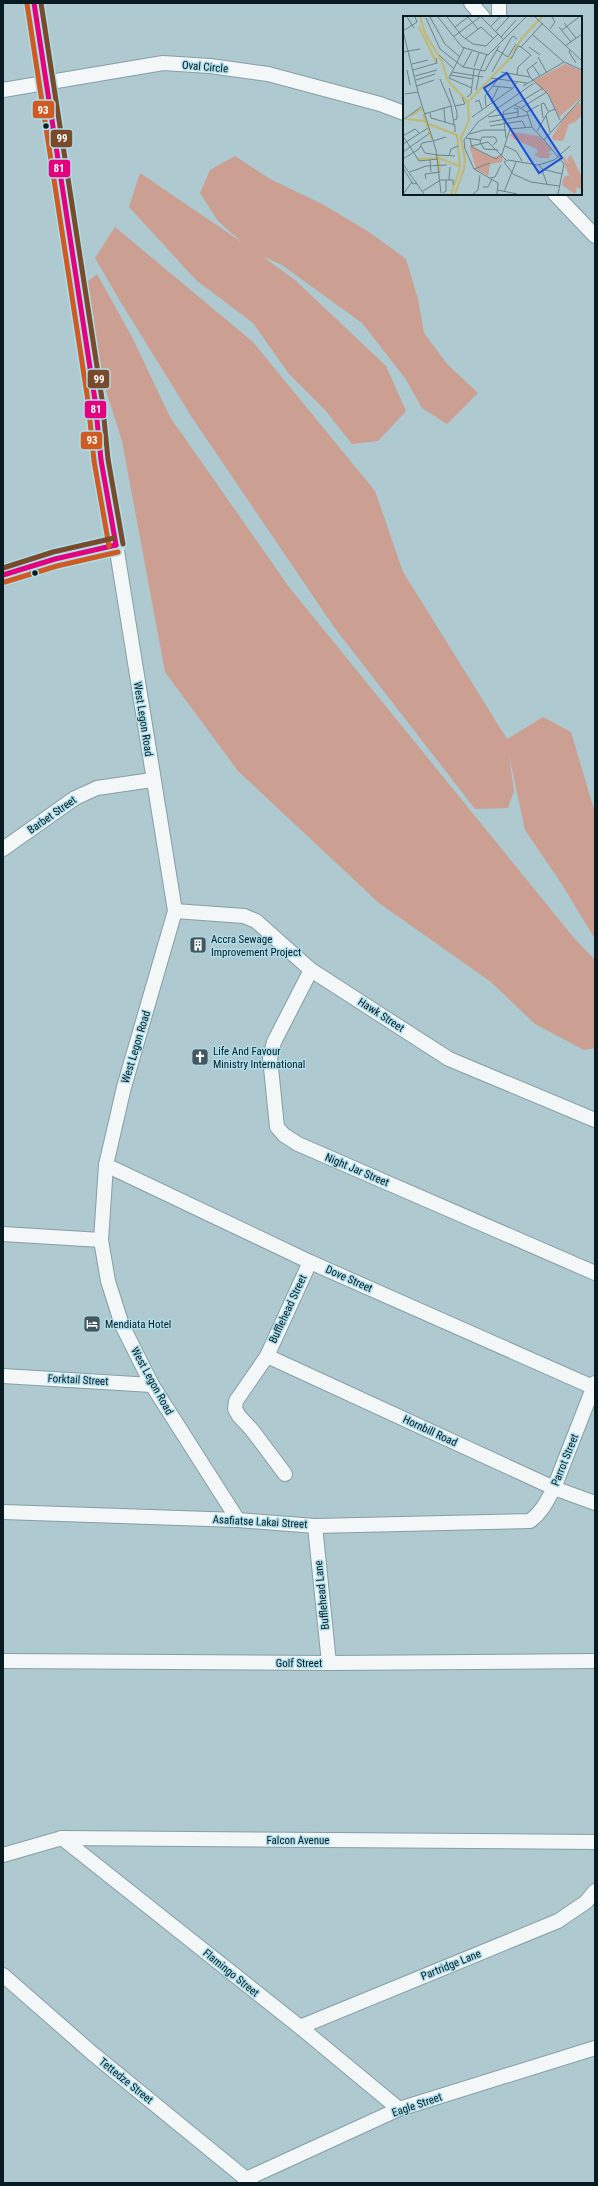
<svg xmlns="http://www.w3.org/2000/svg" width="598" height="2186" font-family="'Roboto Condensed',sans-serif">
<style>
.green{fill:#cb9f92}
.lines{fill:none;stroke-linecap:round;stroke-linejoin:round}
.minor-casing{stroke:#889ea3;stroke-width:16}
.major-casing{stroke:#dbe7ea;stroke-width:19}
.minor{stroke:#f3f7f8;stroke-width:14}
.major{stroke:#d0dddf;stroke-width:17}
.bus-1-casing{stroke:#addeec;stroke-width:8}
.bus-2-casing{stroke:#addeec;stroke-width:8}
.bus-3-casing{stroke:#addeec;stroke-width:8}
.bus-1{stroke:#e5007d;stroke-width:5}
.bus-2{stroke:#cf5a22;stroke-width:5}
.bus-3{stroke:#7a4b2a;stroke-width:5}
.bus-dot{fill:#081b20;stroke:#addeec;stroke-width:1.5}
.labels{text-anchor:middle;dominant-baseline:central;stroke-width:3;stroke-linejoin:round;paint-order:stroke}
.street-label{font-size:11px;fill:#081b20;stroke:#addeec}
.poi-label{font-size:11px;fill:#081b20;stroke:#addeec;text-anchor:start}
.inset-river{fill:none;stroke:#c1b86f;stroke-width:2}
.inset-road{fill:none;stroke:#6c838a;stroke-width:1}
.view{fill:#1d4ed8;fill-opacity:0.15;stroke:#1d4ed8;stroke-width:2}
.inset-edge{fill:none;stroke:#081b20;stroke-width:2}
.line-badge{stroke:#addeec;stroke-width:1.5}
.badge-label{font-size:11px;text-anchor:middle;font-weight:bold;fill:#fff}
</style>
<rect width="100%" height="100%" fill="#aec9d0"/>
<g class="green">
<path d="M235,156l35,23 52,25 47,28 37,27 12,40 6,34 23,31 31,29 -31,31 -25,-16 -17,-30 -43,-55 -80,-58 -20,-9 33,24 91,86 20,45 -28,30 -26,3 -27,-34 -36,-36 -36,-51 -57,-43 -67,-73 11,-34 103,70 -25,-22 -18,-28 10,-23z"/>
<path d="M115,227l138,115 122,149 28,81 104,167 36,-22 28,15 24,81v126l-34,-56 -36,-53 -16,-75 5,36 -6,17 -33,1 -141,-182 -141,-208 -73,-118 -25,-43z"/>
<path d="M97,274l36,65 37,78 119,170 285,351 21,22v88l-11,2 -49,-26 -44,-42 -112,-79 -141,-132 -73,-99 -43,-231 -25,-79 -16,-75z"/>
</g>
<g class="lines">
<g class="minor-casing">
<g id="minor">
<path d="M471,3l12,14"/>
<path d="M499,17v-14"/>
<path d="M3,90l160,-27 47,3 58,8 112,30 24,9"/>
<path d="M555,194l40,42"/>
<path d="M116,545l59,366 -51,176 -18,78 -5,75 7,41 14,44 30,60 86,135"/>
<path d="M3,849l72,-51 22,-10 55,-8"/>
<path d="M175,911l69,5 12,5 55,49 138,89 146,61"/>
<path d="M311,970l-37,72 -4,16 7,69 7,8 14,9 297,129"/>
<path d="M106,1165l204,97 285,126"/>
<path d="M3,1234l98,6"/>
<path d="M267,1356l287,132 41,15"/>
<path d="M3,1376l149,9"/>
<path d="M285,1474l-33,-44 -13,-14 -4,-7 1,-8 31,-45 43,-94"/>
<path d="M3,1512l235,8 77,6 215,-5c12,-9 17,-20 24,-33l41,-105"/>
<path d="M315,1526l14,137"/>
<path d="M3,1661l326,2 266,-2"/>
<path d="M62,1838l238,189 99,82"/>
<path d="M3,1855l59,-17 533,4"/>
<path d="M3,1975l89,78 159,130"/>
<path d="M300,2027l258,-106 28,-19 9,-11"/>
<path d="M246,2179l153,-70 196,-61"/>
</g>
</g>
<g class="major-casing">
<path id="major" d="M3,575l52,-16 61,-14 -15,-85 -6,-60 -49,-319 -6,-31 -6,-47"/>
</g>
<use href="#minor" class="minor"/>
<use href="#major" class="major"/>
<g class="bus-1-casing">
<g id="bus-1">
<path d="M34,3l61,397 6,60 15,85"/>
<path d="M3,575l52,-16 61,-14"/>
</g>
</g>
<g class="bus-2-casing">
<g id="bus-2">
<path d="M27,4l61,397 6,60 15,85"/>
<path d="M5,582l52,-16 61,-14"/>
</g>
</g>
<g class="bus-3-casing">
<g id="bus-3">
<path d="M41,3l61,396 6,60 15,85"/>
<path d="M3,568l50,-16 61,-14"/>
</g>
</g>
<use href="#bus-1" class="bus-1"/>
<use href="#bus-2" class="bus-2"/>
<use href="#bus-3" class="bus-3"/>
</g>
<defs>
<g id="building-square" transform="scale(0.9)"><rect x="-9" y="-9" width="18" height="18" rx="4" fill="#42585e" stroke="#addeec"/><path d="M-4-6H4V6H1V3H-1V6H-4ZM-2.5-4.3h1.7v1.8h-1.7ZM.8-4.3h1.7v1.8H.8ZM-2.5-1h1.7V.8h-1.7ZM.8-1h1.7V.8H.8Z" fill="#fff"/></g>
<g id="church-square" transform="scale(0.9)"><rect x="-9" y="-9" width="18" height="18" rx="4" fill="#42585e" stroke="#addeec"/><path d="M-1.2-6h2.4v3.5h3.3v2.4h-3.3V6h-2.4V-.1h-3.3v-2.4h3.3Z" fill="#fff"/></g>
<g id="hotel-square" transform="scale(0.9)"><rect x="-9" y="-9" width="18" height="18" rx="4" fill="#42585e" stroke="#addeec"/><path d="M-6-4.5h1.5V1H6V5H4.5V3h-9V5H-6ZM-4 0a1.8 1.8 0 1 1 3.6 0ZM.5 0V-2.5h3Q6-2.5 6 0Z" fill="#fff"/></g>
</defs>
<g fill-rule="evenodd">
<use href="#building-square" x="198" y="945"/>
<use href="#church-square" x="200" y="1057"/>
<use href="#hotel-square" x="92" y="1324"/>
</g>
<g class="bus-dot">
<circle cx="46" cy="126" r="3.5"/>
<circle cx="35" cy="573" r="3.5"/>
</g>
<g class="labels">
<g class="street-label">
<text transform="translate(205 67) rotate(5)">Oval Circle</text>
<text transform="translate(143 719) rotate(81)">West Legon Road</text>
<text transform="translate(52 815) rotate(-35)">Barbet Street</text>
<text transform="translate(381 1015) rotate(33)">Hawk Street</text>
<text transform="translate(136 1047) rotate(-73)">West Legon Road</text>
<text transform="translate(357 1170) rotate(23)">Night Jar Street</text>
<text transform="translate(349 1279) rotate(24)">Dove Street</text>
<text transform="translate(288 1309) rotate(-65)">Bufflehead Street</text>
<text transform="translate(78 1380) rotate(3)">Forktail Street</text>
<text transform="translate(152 1381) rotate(61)">West Legon Road</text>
<text transform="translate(430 1431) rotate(25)">Hornbill Road</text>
<text transform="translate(565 1460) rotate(-68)">Parrot Street</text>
<text transform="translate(260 1522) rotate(3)">Asafiatse Lakai Street</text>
<text transform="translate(322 1595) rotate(-96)">Bufflehead Lane</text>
<text x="299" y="1663">Golf Street</text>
<text x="298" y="1840">Falcon Avenue</text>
<text transform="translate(451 1965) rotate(-22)">Partridge Lane</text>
<text transform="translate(231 1973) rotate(39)">Flamingo Street</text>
<text transform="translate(126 2081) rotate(39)">Tettedze Street</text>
<text transform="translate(417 2105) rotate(-19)">Eagle Street</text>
</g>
<g class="poi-label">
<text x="211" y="939">Accra Sewage<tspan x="211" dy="13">Improvement Project</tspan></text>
<text x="213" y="1051">Life And Favour<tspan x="213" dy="13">Ministry International</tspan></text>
<text x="105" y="1324">Mendiata Hotel</text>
</g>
</g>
<g transform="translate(403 16)">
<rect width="179" height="179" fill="#aec9d0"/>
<path d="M162,48l17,7v26l-23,20 -11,-24 -13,-10v-3zM176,87h3v12l-7,7 -6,2 -6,17 -10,-1 -1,-3 13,-21zM110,116l26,4 13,14 -4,2 4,3h-3v3h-9l-6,-3 3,-2v-4l-23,-10 -4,-4zM66,129l21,12 13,-1 -1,6 -12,2 -2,12 -12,-7zM158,138l9,11 -3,-7 4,-3 11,22v10l-2,2 -3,-2 -2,7 -13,-9 2,-8 5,-2 5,5 -6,-7z" fill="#cb9f92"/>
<path class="inset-river" d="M17,1l5,16 17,29 6,19 20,21 1,18 -8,18 4,21 -1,10 -9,25M16,11l17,35M110,37l9,-15 20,-21M65,86l44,-46M20,98l9,26M8,100l10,-7 2,2M3,103l19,2M26,108l28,11 3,33 -9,26M35,139l2,16M36,142l20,8M15,143l19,-1"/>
<path class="inset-road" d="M4,1l7,11M27,1l15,27 15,13M35,1l24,30 26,8 38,-38M44,1l15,19 11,8 13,2 12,-12M78,1l23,23M132,1l47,44M23,2l14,31 23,18 22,4 14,-25M161,7l12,15M88,10l9,-9M52,11l13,-10 10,12M156,11l12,15M147,13l5,-7 -3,-5M159,14l17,-13M0,15l16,65 17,54 5,43M0,15l14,-9 -2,-5M93,15l13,-14M130,19l31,27 18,8M50,21l27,-20M98,21l15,-17M62,23l16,-12 13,12M162,30l17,-12M126,31l11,8M61,32l-15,30 23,10M94,34l11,7 8,-13M167,34l-1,2 7,11M0,36l17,-3M36,39l14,13M135,41l9,16M108,43l7,-13 3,1 22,-24M9,48l16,-4M130,50l7,10M60,51l9,-16M71,51l5,-14M4,54l3,15M10,54l24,-7 -1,-5M49,56l31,5M89,56l19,-34 2,-2 4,3M98,56l29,5 3,3M47,59l23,4M114,59l1,-8 13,-12 -10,-8M12,60l22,-6M75,60l9,-22M127,61l-3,-7 10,-8M88,62l36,5M37,63l11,26 3,19M13,64l19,-6M130,64l15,14 12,26M14,70l17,-6M90,70l19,2M120,70l41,-24M46,72l8,24v7l-3,1M73,74l3,-14M2,78l13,-2M64,81l4,-3 3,-25M72,86l4,-2 3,9M88,86l8,-16M112,89l12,7 5,15 12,13M52,90l10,-2 -3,-7M83,90l-1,-10 13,-17M41,92l1,14M111,92l4,1v8M118,92l26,-16M124,96l12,-7M27,97l1,5 24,7v7M21,98l27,-8M143,100l4,16M69,101l41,-29 4,-6M85,101l30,-5M140,102l-2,-14 3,-1 4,8M0,104l18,-13M86,106l40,-7M87,110l32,-5 4,7M107,113l22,-2M134,115l11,-19 7,-3M66,118l15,-4h22M0,120l16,25 19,-2M0,120l12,-7 4,4M63,122l14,2M103,122l-3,-26 40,-24M67,123l2,8 24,12 6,-5 8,-25M30,125l13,-4M0,128l25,-16M90,129l4,-4 -2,-4h-13l-2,5 4,7 14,1M18,130l4,7 12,2M68,130l17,-4 18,18M102,130l11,5 6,10M0,136l27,-19M34,139l18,1M46,140l2,-7 7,-3M0,143l16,-10 3,-6 10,-2M27,144l1,12M0,148l21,30M136,149l3,4 20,5M0,152l10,16 4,-1M71,153l16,-6M139,154l5,14M7,156l16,-6 21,-1M87,162l5,-1 6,-12M23,163l-1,-5 15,-2M37,164h13v5M46,164l1,-13M156,170l-28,-4 -18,-8 -9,-12 4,-2 30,5 7,-2 9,-3 16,-14M80,171h5l4,-8M95,174l19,4M20,175l16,-10M101,176l12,-30M40,177l3,-2v-11M0,178l9,-12M70,178l5,-4 2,-15M94,178l1,-11 -24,-14 -9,-20 -1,-9 14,-18 56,-39M155,178l6,-30 -20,-24 38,-42"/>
<path class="view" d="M104,57l55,85 -23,15 -55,-85z"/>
<rect width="179" height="179" class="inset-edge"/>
</g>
<g class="line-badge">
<rect x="32" y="100" width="23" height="19" rx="4" fill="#cf5a22"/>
<rect x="50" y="129" width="23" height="19" rx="4" fill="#7a4b2a"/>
<rect x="48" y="159" width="23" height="19" rx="4" fill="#e5007d"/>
<rect x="87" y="369" width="23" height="20" rx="4" fill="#7a4b2a"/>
<rect x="84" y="400" width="23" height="19" rx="4" fill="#e5007d"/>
<rect x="80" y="431" width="23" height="19" rx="4" fill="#cf5a22"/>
</g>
<g class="badge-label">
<text x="43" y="114">93</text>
<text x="62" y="142">99</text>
<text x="59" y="172">81</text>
<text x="99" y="383">99</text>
<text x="96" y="413">81</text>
<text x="92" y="444">93</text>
</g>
<rect width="598" height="2186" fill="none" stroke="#081b20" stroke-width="8"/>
</svg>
